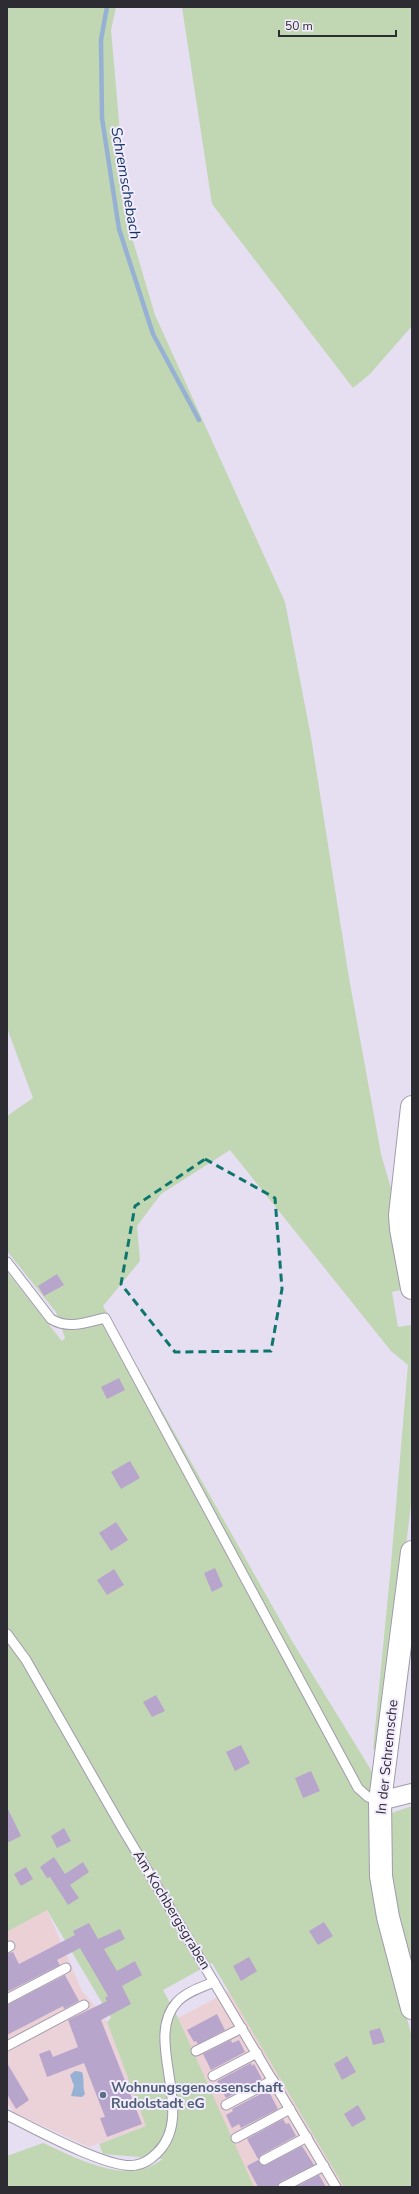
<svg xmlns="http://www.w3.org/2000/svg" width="419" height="2194" font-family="'Nunito Sans',sans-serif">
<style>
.commercial{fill:#ebd1d8}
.industrial{fill:#ebd1d6}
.green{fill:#c1d6b2}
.water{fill:#97b1d4}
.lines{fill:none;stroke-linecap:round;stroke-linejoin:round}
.stream{stroke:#97b1d4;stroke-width:4.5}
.building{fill:#b8a5cc}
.service-casing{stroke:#a19bac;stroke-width:11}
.minor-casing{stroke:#a19bac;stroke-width:20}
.tertiary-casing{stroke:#a19bac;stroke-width:24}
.service{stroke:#fff;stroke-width:9}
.minor{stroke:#fff;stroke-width:18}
.tertiary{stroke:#fff;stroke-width:22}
.marked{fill:none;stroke:#0f766e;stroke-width:3;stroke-dasharray:8 5;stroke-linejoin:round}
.service-dot{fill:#5c6f8a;stroke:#f2ecfe;stroke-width:1.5}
.labels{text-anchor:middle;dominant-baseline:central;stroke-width:4;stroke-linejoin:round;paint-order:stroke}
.street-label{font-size:14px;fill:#2e2c33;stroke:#f2ecfe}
.service-label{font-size:14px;font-weight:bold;fill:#4e5e75;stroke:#f2ecfe;text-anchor:start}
.water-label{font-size:15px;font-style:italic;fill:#10335f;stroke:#f2ecfe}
</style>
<rect width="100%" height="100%" fill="#e5dff1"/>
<path class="commercial" d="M95,2006l12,16 39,104 -57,21 -75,-34 -7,-11v-36l2,-1 1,-14z"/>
<g class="industrial">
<path d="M47,1910l35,81 13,15 -85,45 -1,14 -2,1v-134z"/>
<path d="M229,1991l115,196h-90l-3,-4 -73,-165z"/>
</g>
<g class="green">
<path d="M7,7h109l-5,23 17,194 27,91 130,287 26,135 38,241 32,176 14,48 10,87 -13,3 6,35 14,-2v170l-30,254h-9l17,-173 18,-211 -17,-14 -161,-201 -69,44 -24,32 3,35 -37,45 189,335 79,129 6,18 -5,92 40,158v149h-68l-132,-224 -49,27 15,28 76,169h-247v-31l36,-13c29,13 71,36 103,25 6,-2 12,-6 17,-9l-60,-5 -4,-10 47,-18 -39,-104 4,-4 -64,-108 -40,22v-660l55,69 3,-3 -9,-26 -49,-61v-135l26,-18 -26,-70z"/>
<path d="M182,7h230v319l-42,48 -17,14 -141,-184z"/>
<path d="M412,1806v171l-23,-99v-64z"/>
</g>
<path class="water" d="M75,2071l7,1c3,8 0,14 3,22l-3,3 -11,-1 3,-10 -4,-11z"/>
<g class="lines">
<path class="stream" d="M107,7l-6,33 1,78 17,111 34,105 46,86"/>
</g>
<g class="building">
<path d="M57,1274l7,11 -20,11 -6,-10z"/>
<path d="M119,1378l6,12 -18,9 -6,-12z"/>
<path d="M130,1461l10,17 -19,11 -10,-17z"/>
<path d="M116,1522l12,18 -17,11 -12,-18z"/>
<path d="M215,1568l8,18 -11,6 -8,-19z"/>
<path d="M114,1569l10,16 -17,10 -10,-15z"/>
<path d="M156,1695l9,16 -13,6 -9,-15z"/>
<path d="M241,1745l9,18 -15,8 -9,-19z"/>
<path d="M311,1771l9,20 -17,7 -8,-20z"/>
<path d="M7,1807l14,29 -14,7z"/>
<path d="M64,1828l7,13 -14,7 -6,-12z"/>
<path d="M54,1857l11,17 18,-12 6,10 -19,13 9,13 -11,7 -18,-28 -3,1 -7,-11z"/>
<path d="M26,1867l7,12 -12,7 -7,-12z"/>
<path d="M324,1922l9,14 -15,9 -9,-14z"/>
<path d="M89,1923l9,16 22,-10 5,10 -21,10 13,22 18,-10 7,14 -20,11 9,18 -30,16 41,104 -35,13 -7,-19 5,-1 -21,-54 -37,14 -8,-23 11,-4 3,7 25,-10 -10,-27 39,-19 -2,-3 3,-2 -28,-48 -23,12 3,5 -53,27v-38l6,-2 6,12 56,-29 -2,-4z"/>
<path d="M249,1957l8,14 -16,10 -8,-15z"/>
<path d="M65,1975l14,26 -15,8 -1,-3 -56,29v-30z"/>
<path d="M217,2014l8,16 -27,14 -2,-3 -2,1 -7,-12z"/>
<path d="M380,2028l5,14 -12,3 -4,-14z"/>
<path d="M231,2040l1,3 7,-3 6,12 -34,18 -8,-16z"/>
<path d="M347,2056l9,16 -14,8 -8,-16z"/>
<path d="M7,2063l22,37 -13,9 -9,-15z"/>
<path d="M251,2063l1,3 2,-2 8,15 -36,19 -9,-17z"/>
<path d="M268,2090l10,19 -37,19 -2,-4 -7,4 -6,-13 7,-4 -1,-2z"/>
<path d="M358,2105l8,14 -14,8 -8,-13z"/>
<path d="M283,2119l3,5 3,-1 7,13 -35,19 -3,4 -11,-20z"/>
<path d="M302,2146l12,19 -34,17 -3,5h-19l-11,-21 11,-6 3,5h5z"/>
<path d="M319,2175l7,12h-30z"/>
</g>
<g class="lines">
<g class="service-casing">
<g id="service">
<path d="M7,1262l44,57c18,11 35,3 54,-1l253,470 10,9 12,4"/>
<path d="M7,1634l19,26 95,166 215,361"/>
<path d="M7,1948l3,-2"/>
<path d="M7,1999l59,-31"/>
<path d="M7,2046l77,-41"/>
<path d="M196,2051l46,-23"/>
<path d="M213,2076l44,-23"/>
<path d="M226,2105l47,-25"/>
<path d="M7,2115c24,12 104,56 129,50 8,-1 16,-7 21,-12 41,-40 -15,-113 20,-151 9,-10 25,-15 37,-20"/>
<path d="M236,2138l54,-29"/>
<path d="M264,2160l43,-23"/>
<path d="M283,2187l41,-21"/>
</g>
</g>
<g class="minor-casing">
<path id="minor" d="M380,1801l32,-8"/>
</g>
<g class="tertiary-casing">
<g id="tertiary">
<path d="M412,1107l-12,108 1,14 11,59"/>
<path d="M412,1552l-32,249 1,75 7,41 24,91"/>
</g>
</g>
<use href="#service" class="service"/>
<use href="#minor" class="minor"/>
<use href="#tertiary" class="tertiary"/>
</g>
<path class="marked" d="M205,1159l70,39 7,91 -11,62 -96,1 -54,-68 14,-78z"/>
<circle class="service-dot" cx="103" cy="2095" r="4"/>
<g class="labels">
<g class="street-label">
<text transform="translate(387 1757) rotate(-84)">In der Schremsche</text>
<text transform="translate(172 1910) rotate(59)">Am Kochbergsgraben</text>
</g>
<g class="service-label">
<text x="111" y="2087">Wohnungsgenossenschaft<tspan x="111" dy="16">Rudolstadt eG</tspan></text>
</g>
<g class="water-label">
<text transform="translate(126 183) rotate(80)">Schremschebach</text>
</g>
</g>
<rect width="419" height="2194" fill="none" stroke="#2e2c33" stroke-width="16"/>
<path d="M279 30v6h117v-6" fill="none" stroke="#2e2c33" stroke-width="2"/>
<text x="285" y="30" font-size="12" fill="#2e2c33" stroke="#f2ecfe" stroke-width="3" paint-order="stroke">50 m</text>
</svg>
